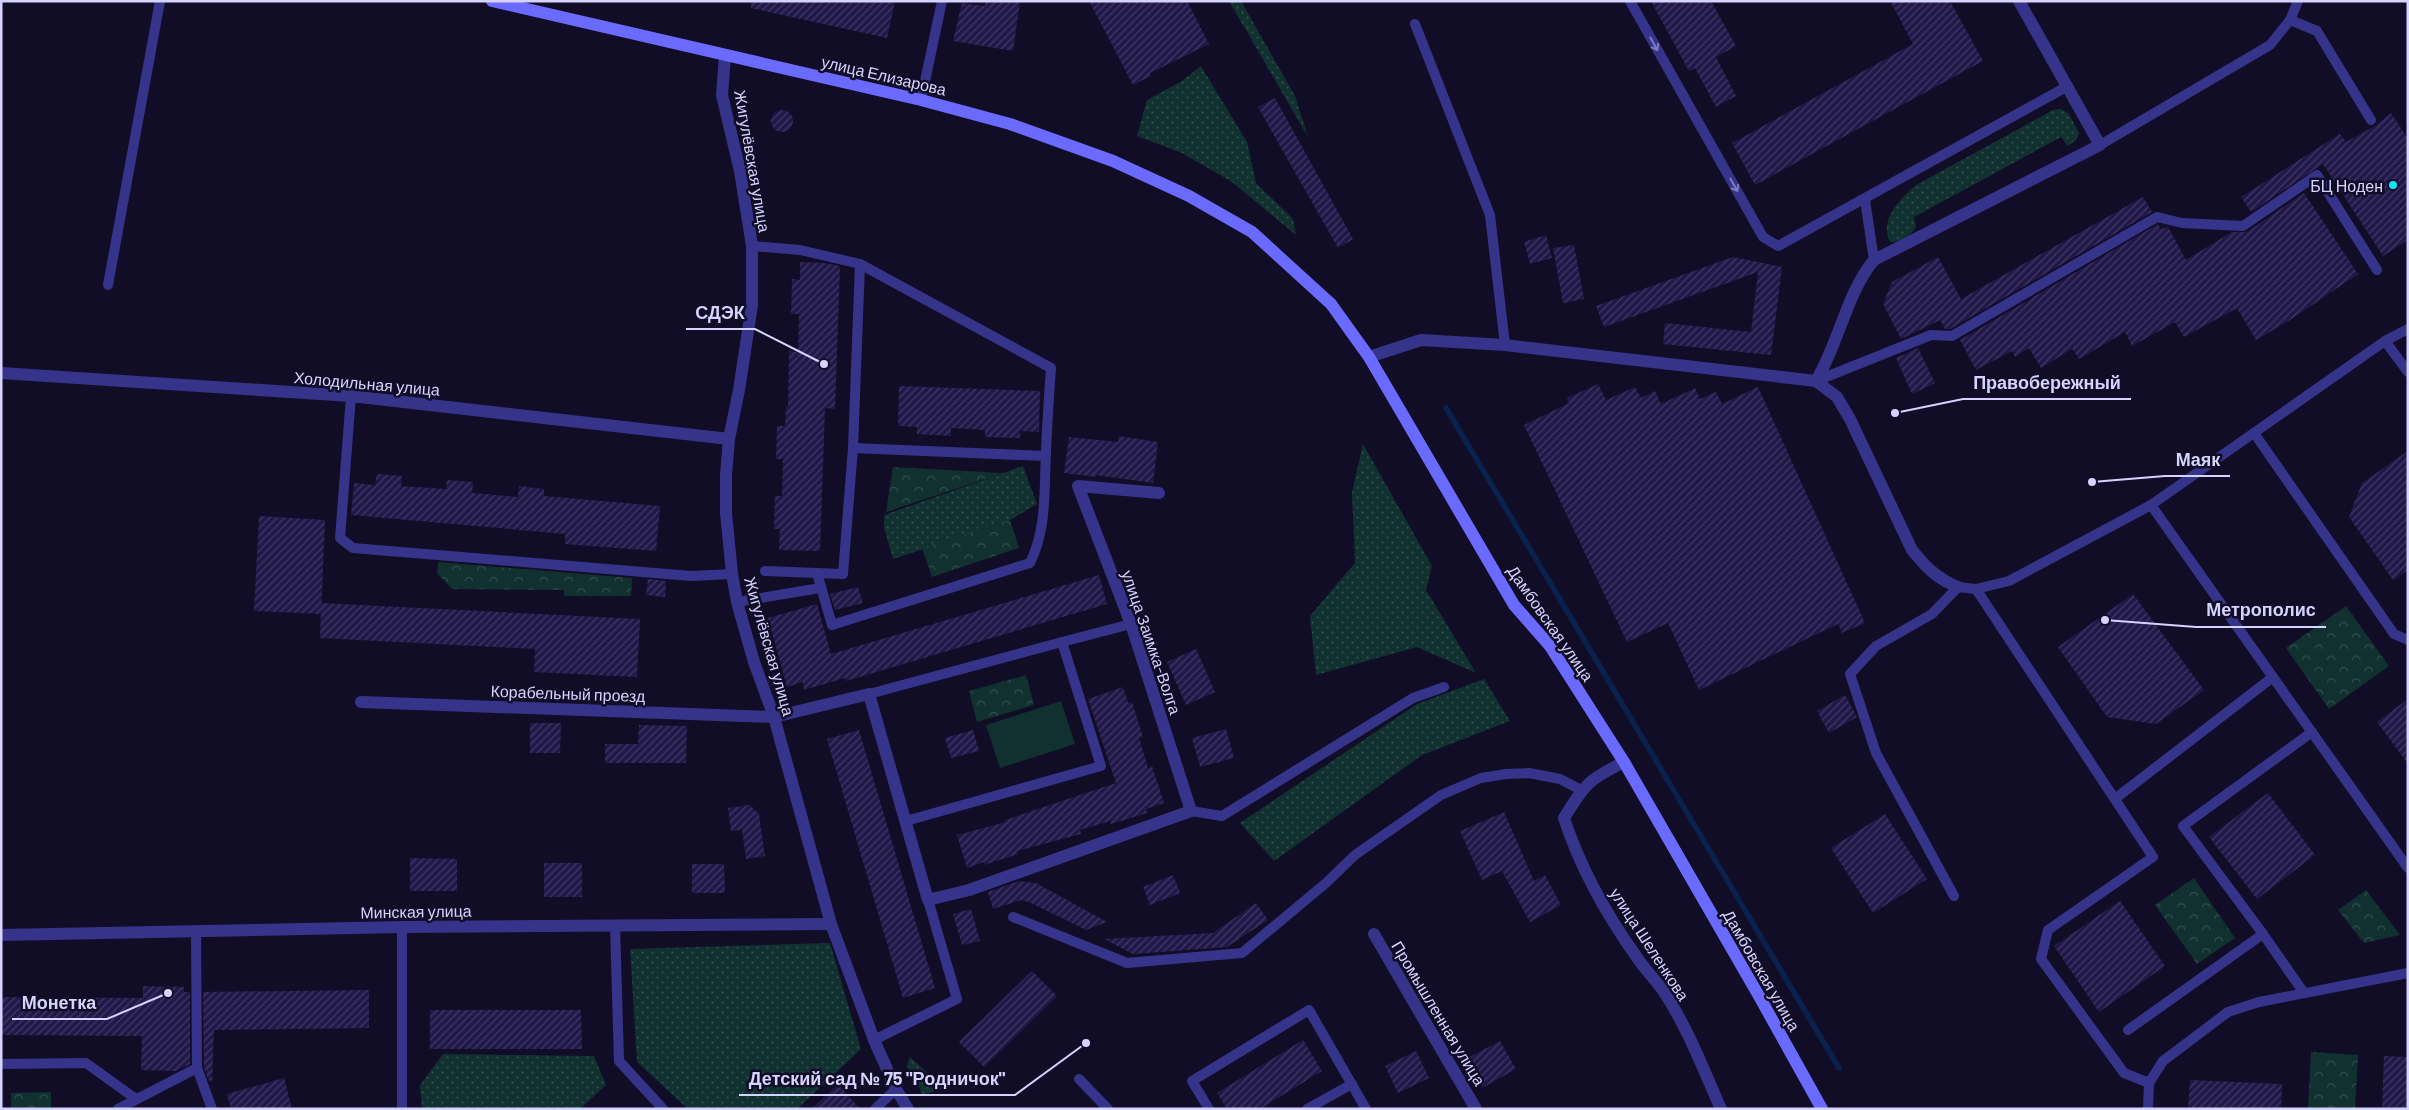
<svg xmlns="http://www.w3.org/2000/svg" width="2409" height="1110" font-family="Barlow,sans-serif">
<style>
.grass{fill:url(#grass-dots)}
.forest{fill:url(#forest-crowns)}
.pitch{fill:#10312f}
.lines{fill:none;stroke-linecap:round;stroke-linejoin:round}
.stream{stroke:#08224b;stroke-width:5.5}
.building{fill:url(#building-hatch)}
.lane{stroke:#36348a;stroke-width:10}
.street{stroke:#36348a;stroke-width:12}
.secondary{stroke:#6b6aff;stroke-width:12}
.oneway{stroke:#7e7cbf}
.poi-dot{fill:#00eafe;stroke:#110d27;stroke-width:2}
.labels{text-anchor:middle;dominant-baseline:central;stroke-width:5;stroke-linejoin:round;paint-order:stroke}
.street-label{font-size:16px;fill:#d7d3ff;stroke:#110d27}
.poi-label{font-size:16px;fill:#d7d3ff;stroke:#110d27;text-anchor:end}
.leader{fill:none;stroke:#d7d3ff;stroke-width:2}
.callout-dot{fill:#d7d3ff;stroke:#110d27;stroke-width:2}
.callout-label{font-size:18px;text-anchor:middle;font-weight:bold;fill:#d7d3ff;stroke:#110d27;stroke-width:5;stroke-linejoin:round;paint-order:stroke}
</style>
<defs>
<pattern id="grass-dots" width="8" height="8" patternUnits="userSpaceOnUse" patternTransform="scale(1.25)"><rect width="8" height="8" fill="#10312f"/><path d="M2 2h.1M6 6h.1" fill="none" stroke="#324e4e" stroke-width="1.8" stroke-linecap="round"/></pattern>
<pattern id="forest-crowns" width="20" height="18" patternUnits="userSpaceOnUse" patternTransform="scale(1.25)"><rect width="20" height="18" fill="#10312f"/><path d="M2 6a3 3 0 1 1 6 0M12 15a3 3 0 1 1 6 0" fill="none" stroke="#324e4e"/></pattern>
<pattern id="building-hatch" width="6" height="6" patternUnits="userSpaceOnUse" patternTransform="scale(1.25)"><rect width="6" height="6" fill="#211849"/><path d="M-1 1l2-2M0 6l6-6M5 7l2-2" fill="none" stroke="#403964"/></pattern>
</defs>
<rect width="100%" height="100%" fill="#110d27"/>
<g class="grass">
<path d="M1229,1h12l54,95 13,41z"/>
<path d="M1201,66l46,76 9,41 37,36 3,16 -64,-53 -50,-29 -45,-17 10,-36 35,-19z"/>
<path d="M2061,109l8,5 10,19 -3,7 -8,6 -7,-9 -147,80 2,10c-6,9 -15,15 -26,15 -11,-22 10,-43 26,-57l137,-75z"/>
<path d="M1363,444l69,122 -6,24 50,83 -59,-26 -101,28 -6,-59 45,-53 -3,-71z"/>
<path d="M1023,466l14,38 -27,16 -117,39 -9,-31v-13z"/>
<path d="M1484,679l26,42 -88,34 -148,106 -34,-38 177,-119z"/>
<path d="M830,943l31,106 -64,60h-109l-51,-47 -7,-113z"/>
<path d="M443,1054l151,2 12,29 -26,24h-158l-2,-24z"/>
<path d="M910,1057l34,31 -21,7 -16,-29z"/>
</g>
<g class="forest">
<path d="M893,467l110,6 -117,39z"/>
<path d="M1010,520l9,28 -87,29 -10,-29z"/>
<path d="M438,562l194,16 -1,18h-67v-6l-112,-1 -15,-16z"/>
<path d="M2346,606l43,60 -60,43 -43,-61z"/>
<path d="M1026,675l8,30 -57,17 -8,-31z"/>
<path d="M2194,878l41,60 -38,26 -42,-59z"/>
<path d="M2366,890l34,45 -36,8 -26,-33z"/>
<path d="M2311,1052l47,3 -3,54h-47z"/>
<path d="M51,1092v17h-40v-16z"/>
</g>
<path class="pitch" d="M1061,701l14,43 -75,24 -14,-43z"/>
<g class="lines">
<path class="stream" d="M1446,408l393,660"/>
</g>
<g class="building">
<path d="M751,1h144l-8,37 -136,-30z"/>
<path d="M985,1h35l-7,50 -60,-10 9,-38 23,3z"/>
<path d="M1089,1h98l22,43 -59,29 1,3 -18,9z"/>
<path d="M1651,1h60l25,45 -20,11 20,39 -20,11 -21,-39 -6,3z"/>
<path d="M1890,1h60l33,60 -228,124 -23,-42 181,-99z"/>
<path d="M1275,98l78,141 -15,9 -80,-141z"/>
<circle cx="782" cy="121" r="11"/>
<path d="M2391,113l17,26v101l-25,16 -60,-92 -72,48 -10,-15 99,-63 6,8 29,-16z"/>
<path d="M2304,193l54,81 -68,46 -34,20 -19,-32 -53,29 -9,-15 -43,24 -7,-14 -46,27 -7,-10 -31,19 -12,-20 -14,9 -3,-6 -36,19 -16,-30 198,-116 3,5 7,-2 18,33 46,-28h15z"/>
<path d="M2143,197l9,15 -202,117h-5l-5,-9 -39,19 -18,-35 9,-22 46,-25 23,42z"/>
<path d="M1546,235l6,23 -22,6 -6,-22z"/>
<path d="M1574,245l10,54 -21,4 -10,-55z"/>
<path d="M1733,257l49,10 -11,88 -108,-11 2,-21 86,9 7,-60 -154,55 -8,-21z"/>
<path d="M800,262l24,1 16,3 -5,143 -10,-1 -5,143 -41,-1 1,-21h-6l1,-33h7l1,-37h-7l1,-33h8l1,-19h2l1,-56 9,1 1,-38h-8l1,-35 8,1z"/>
<path d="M1918,348l17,35 -23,11 -16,-36z"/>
<path d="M1598,384l8,16 29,-13 6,11 14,-7 6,13 34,-16 5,11 16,-7 6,12 36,-17 107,236 -23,10 -4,-9 -139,66 -31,-67 -41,19 -103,-217 45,-22 -2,-5z"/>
<path d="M899,386l141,5 -1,41 -19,-1v7l-35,-1v-7l-34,-2v8l-34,-2v-7l-19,-1z"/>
<path d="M1119,436l39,6 -5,41 -57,-8v2l-32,-4 5,-36 49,5z"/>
<path d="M2408,451v119l-15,10 -44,-63 13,-34z"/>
<path d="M377,474l25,2 -1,10 45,3 1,-9 26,2 -1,11 46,4 1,-11 25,3v7l116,10 -4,45 -91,-7v-10l-214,-19 3,-32 21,2z"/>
<path d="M259,516l66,4 -4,94 -67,-3z"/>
<path d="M1099,575l8,29 -261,77 -1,-3 -41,12 -1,-8 -16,5 -19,-69 49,-14 14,50z"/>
<path d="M648,579l18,2 -1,16 -19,-2z"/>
<path d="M858,587l5,16 -28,7 -5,-16z"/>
<path d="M2133,594l71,96 -48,34 -49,-7 -49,-70z"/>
<path d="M321,603l319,16 -3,58 -103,-5 1,-23 -215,-11z"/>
<path d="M1196,649l19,43 -29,13 -19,-43z"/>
<path d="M1123,687l5,16 4,-1 11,35 -4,1 9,30 4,-2 12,37 -18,6 1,4 -36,11 -1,-3 -30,9 1,4 -64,17 1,3 -34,11v-3l-17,6 -10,-33 49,-13 -1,-2 111,-37 -28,-84z"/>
<path d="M1845,695l12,22 -28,16 -12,-22z"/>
<path d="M2408,699v65l-31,-42z"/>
<path d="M530,723h31l-1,30h-30z"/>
<path d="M639,725l48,1 -1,37h-81v-19h33z"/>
<path d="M1226,729l8,29 -34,9 -8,-29z"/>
<path d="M859,730l76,258 -32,10 -76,-259z"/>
<path d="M973,730l6,21 -28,7 -6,-20z"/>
<path d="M2268,793l47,62 -58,44 -48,-62z"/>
<path d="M750,805l9,9 6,42 -19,3 -4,-29 -11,1 -3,-23z"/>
<path d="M1504,812l30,69 11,-6 16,30 -31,17 -28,-51 -20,9 -22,-49z"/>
<path d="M1885,814l42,65 -54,34 -42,-65z"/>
<path d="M410,858l47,1v32h-47z"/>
<rect x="544" y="863" width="38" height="34"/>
<path d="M692,864h32l1,29h-33z"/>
<path d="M1173,875l7,18 -30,12 -7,-18z"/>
<path d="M1019,881l17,2 71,39 -21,8 -57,-28 -8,-2 -28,9 -5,-17z"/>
<path d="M2120,901l45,65 -66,46 -45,-66z"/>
<path d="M1256,903l12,17 -41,27 -94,7 -29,-15 109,-6z"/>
<path d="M971,909l9,32 -18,4 -9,-31z"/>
<path d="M1032,971l25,25 -73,71 -25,-25z"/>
<path d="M143,986l41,1v5h6v72l-14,7 -35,-1 1,-34 -141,-1v-38l142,1z"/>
<path d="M369,990v38l-155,2 -2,53 -4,-4 -4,-12 -1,-75z"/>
<path d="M430,1010h151l1,39h-152z"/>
<path d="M1303,1040l19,31 -62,38h-33l-10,-16z"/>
<path d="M1500,1041l16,28 -34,19 -16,-29z"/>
<path d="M1416,1051l13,27 -31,15 -13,-27z"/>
<path d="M2384,1056l24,1v52h-26z"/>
<path d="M284,1078l8,31h-61l-4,-15z"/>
<path d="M2190,1080l92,4 -1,25h-93z"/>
<path d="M838,1084l22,25h-48z"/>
</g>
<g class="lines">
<g class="lane">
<path d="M1630,1l133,236 15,9 290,-160"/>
<path d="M2290,20l8,-19"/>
<path d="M1415,24l75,191 15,130"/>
<path d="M921,100l21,-99"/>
<path d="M2100,145l170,-100 20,-25 27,11 54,89"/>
<path d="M1865,200l9,60"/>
<path d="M752,246l48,4 60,14 -7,184 -10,126 -78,-3"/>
<path d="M108,285l52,-284"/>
<path d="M2385,341l23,-12"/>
<path d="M1816,381l115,-46 21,1 205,-119 25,6 61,3 74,-51 60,95"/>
<path d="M351,396l-11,142 13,10 338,28 41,-2"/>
<path d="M2254,433l140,201 14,6"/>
<path d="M853,448l192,8"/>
<path d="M2151,505l257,363"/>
<path d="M817,573l15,52 198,-62c17,-34 14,-73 16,-110 1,-28 3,-57 5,-85l-191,-104"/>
<path d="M1976,589l177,268 -105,73 -7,29 83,114 25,10"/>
<path d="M737,602l83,-14"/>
<path d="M869,694l193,-52"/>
<path d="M2116,798l157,-121"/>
<path d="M1191,811l31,5 191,-118 31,-11"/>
<path d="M906,821l195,-55 -39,-124 69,-18"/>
<path d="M1954,896l-78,-143 -26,-79 26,-28 56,-32 26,-27 18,2 33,-8 142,-76 234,-164 23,31"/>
<path d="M1013,917l114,46 115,-10 84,-70 29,-28 86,-60 40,-17 25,-4 23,-1 31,6 21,11"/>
<path d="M615,925l4,136 44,48"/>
<path d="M402,927v182"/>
<path d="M2263,934l41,59"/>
<path d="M2128,1030l135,-96 -80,-108 129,-94"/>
<path d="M874,1040l83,-41 -29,-99"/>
<path d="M1,1064l85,-1 50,36"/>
<path d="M197,1068l15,41"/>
<path d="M1079,1079l29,30"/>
<path d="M118,1109l79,-41 -1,-137"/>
<path d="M875,1109l21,-20"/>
<path d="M1209,1109l-17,-28 117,-71 57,99"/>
<path d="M1307,1109l45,-25"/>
<path d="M2148,1109l1,-26 14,-22 65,-49 31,-10 149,-29"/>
</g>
<g class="street">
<path d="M725,56l-3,39 18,76 12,75v59l-13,85 -10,49 -3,36v38l6,61 5,28 17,60 20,55 57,207 43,116 22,49 12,20"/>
<path d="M1369,357l52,-17 84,5 311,36 21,16 13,22 62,131c14,17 25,29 46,37"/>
<path d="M1,373l350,23 378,43"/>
<path d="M1816,381c23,-38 30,-87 58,-121l226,-115 -81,-144"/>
<path d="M361,702l413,15 95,-23 59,206 41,-10 222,-79 -60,-187 -53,-138 81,7"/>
<path d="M1624,762c-36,18 -39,22 -60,56 16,49 42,96 72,138 9,14 21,25 30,39 23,36 38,76 55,114"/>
<path d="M1374,934l102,175"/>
<path d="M1,935l401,-8 429,-3"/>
</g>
<path class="secondary" d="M492,1l429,99 89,24 103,37 76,35 63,36 79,72 38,53 145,248 36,41 74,116 135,234 63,113"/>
</g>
<defs><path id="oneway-shaft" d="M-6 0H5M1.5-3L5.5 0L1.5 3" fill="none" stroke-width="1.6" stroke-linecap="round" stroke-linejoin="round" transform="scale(1.25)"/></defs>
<g class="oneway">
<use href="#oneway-shaft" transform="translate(1654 44) rotate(61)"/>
<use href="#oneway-shaft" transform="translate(1734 185) rotate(60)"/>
</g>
<circle class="poi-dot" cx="2393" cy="185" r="5"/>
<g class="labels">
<g class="street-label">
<text transform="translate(884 75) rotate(13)">улица Елизарова</text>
<text transform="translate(753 161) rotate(80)">Жигулёвская улица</text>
<text transform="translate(367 383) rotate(5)">Холодильная улица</text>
<text transform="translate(1551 623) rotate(55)">Дамбовская улица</text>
<text transform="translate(1152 642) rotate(71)">улица Заимка-Волга</text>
<text transform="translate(770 646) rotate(74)">Жигулёвская улица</text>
<text transform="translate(568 693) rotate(2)">Корабельный проезд</text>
<text transform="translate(416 911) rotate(-1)">Минская улица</text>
<text transform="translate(1650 944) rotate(57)">улица Шеленкова</text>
<text transform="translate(1762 970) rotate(60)">Дамбовская улица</text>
<text transform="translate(1439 1013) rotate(59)">Промышленная улица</text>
</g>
<g class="poi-label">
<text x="2383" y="185">БЦ Ноден</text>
</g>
</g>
<path class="leader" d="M824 364L755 329H686M1895 413L1963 399H2131M2092 482L2165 476H2230M2105 620L2196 627H2326M168 993L107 1019H12M1086 1043L1015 1095H739"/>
<g class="callout-dot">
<circle cx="824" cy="364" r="5"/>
<circle cx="1895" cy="413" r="5"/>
<circle cx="2092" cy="482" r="5"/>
<circle cx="2105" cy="620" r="5"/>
<circle cx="168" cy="993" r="5"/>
<circle cx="1086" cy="1043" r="5"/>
</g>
<g class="callout-label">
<text x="720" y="319">СДЭК</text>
<text x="2047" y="389">Правобережный</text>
<text x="2198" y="466">Маяк</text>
<text x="2261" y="616">Метрополис</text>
<text x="59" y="1009">Монетка</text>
<text x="877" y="1085">Детский сад № 75 "Родничок"</text>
</g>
<rect width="2409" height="1110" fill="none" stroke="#d7d3ff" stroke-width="5"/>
</svg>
